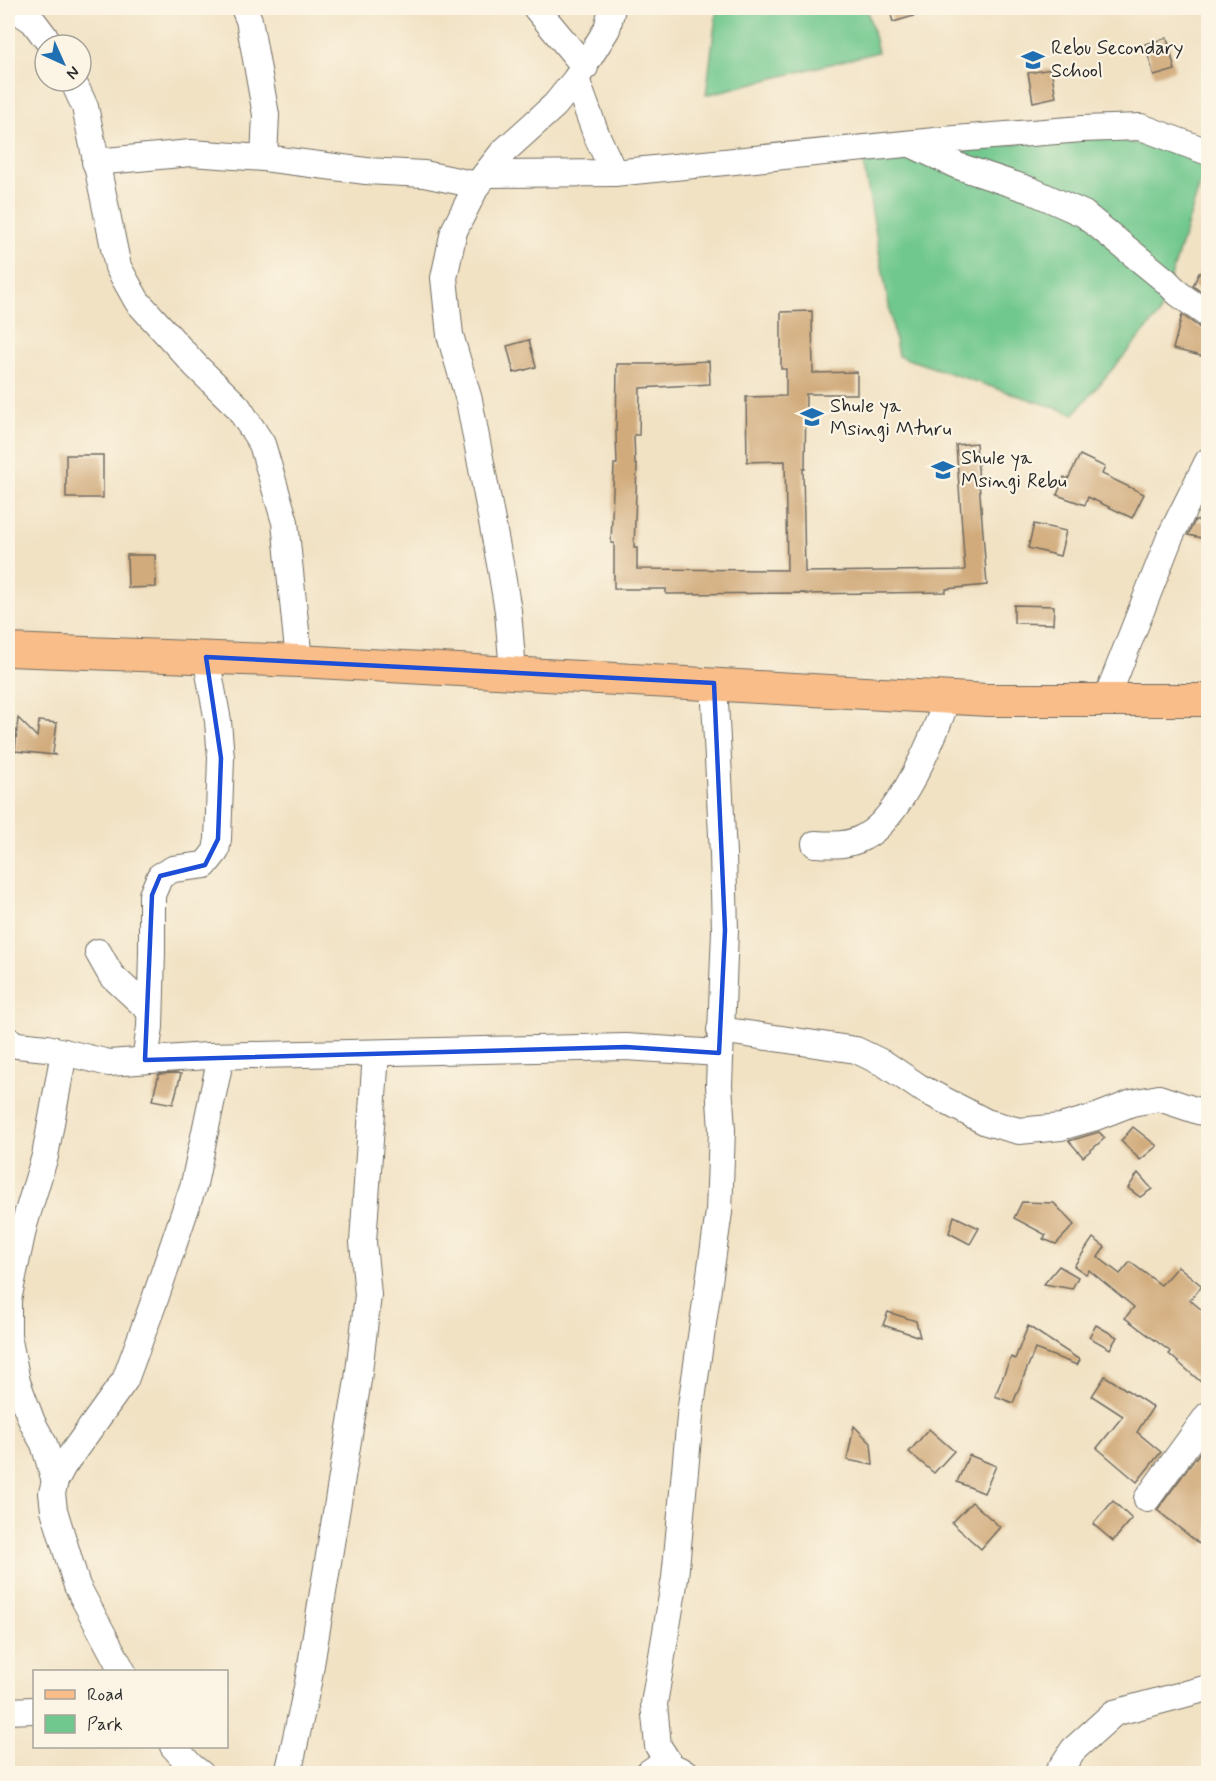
<svg xmlns="http://www.w3.org/2000/svg" width="1216" height="1781" font-family="Mynerve,sans-serif">
<style>
.green{fill:#71c88e;stroke:#4e7a5c;stroke-width:1.5}
.building{fill:#d1ab7c}
.lines{fill:none;stroke-linecap:round;stroke-linejoin:round}
.minor-casing{stroke:#706b61;stroke-width:28}
.major-casing{stroke:#706b61;stroke-width:34}
.minor{stroke:#fff;stroke-width:26}
.major{stroke:#f8bd89;stroke-width:32}
.marked{fill:none;stroke:#1d4ed8;stroke-width:4.5;stroke-linejoin:round}
.labels{text-anchor:middle;dominant-baseline:central;stroke-width:4.5;stroke-linejoin:round;paint-order:stroke}
.poi-label{font-size:20px;fill:#2b2b2b;stroke:#fcf5e5;text-anchor:start}
</style>
<rect width="100%" height="100%" fill="#fcf5e5"/>
<filter id="ink" filterUnits="userSpaceOnUse"><feTurbulence type="fractalNoise" baseFrequency=".0167" numOctaves="2"/><feDisplacementMap in="SourceGraphic" scale="12" xChannelSelector="R" yChannelSelector="G"/><feConvolveMatrix kernelMatrix="1 2 1 2 8 2 1 2 1" color-interpolation-filters="sRGB"/></filter>
<filter id="wash" filterUnits="userSpaceOnUse"><feTurbulence type="fractalNoise" baseFrequency=".008" numOctaves="4" result="noise"/><feDisplacementMap in="SourceGraphic" scale="24" xChannelSelector="R" yChannelSelector="G"/><feGaussianBlur stdDeviation="1.35" result="paint"/><feColorMatrix in="noise" values="0 0 0 0 0 0 0 0 0 0 0 0 0 0 0 0 0 1.4 0 .05"/><feComposite in="paint" operator="in"/></filter>
<g filter="url(#wash)">
<rect width="100%" height="100%" fill="#f1e2c4"/>
<g class="green">
<path d="M717,8h150l11,44 -172,43z"/>
<path d="M1094,134l114,25 -49,156 -85,99 -176,-58 -35,-194z"/>
</g>
<g id="blocks">
<g class="building">
<path d="M889,8h42v3l-38,11z"/>
<path d="M1167,38l8,32 -21,6 -9,-32z"/>
<path d="M1051,69l5,28 -23,5 -5,-29z"/>
<path d="M1199,273l10,4v20l-16,-11z"/>
<path d="M812,311l1,62 44,-1v22h-51l-1,75h-2l2,103 160,-2 -9,-125 20,-2 11,142 -41,4v3l-141,2v-1l-139,1v-5h-52v-46h-3l3,-79h3l-1,-29 1,-71h35l57,-3 1,23 -70,4 -1,47h-5l1,29 2,1 -3,83h3v21l150,1 -2,-109 -38,1 -1,-65 40,-1v-27h-5v-57z"/>
<path d="M1182,315l17,12 10,3v28l-36,-9z"/>
<path d="M529,340l7,27 -22,6 -7,-27z"/>
<rect x="66" y="455" width="37" height="43"/>
<path d="M1080,455l25,12 -3,7 42,20 -12,24 -44,-21 -3,8 -28,-10 7,-18 4,2z"/>
<path d="M1195,520l14,2v9l-3,8 -18,-4z"/>
<path d="M1034,524l32,7 -6,25 -32,-8z"/>
<path d="M127,555h28l1,32 -28,1z"/>
<path d="M1014,605l40,1 -1,18 -39,-1z"/>
<path d="M18,718l19,19 2,-16 18,2 -4,30 2,2 -40,-4z"/>
<path d="M176,1073l5,1 -8,30 -21,-4 7,-26z"/>
<path d="M1133,1127l24,19 -17,14 -19,-19z"/>
<path d="M1099,1132l6,6 -22,19 -14,-16z"/>
<path d="M1138,1173l14,16 -12,8 -12,-9z"/>
<path d="M1022,1202l32,1 20,22 -18,19 -13,-5 3,-4 -32,-17z"/>
<path d="M954,1216l25,12 -9,16 -21,-11z"/>
<path d="M1093,1238l12,9 -7,10 22,17 10,-12 31,23 17,-19 24,20 -12,14 19,16v73l-40,-35 2,-2 -46,-34 9,-11 -45,-37 -3,4 -12,-8z"/>
<path d="M1059,1266l19,11 -6,12 -28,-5z"/>
<path d="M888,1312l28,9 4,16 -37,-12z"/>
<path d="M1096,1325l21,12 -7,12 -21,-12z"/>
<path d="M1028,1326l52,34 -3,5 -42,-16 -22,54 -18,-7 16,-39 4,2z"/>
<path d="M1105,1376l48,31 -16,25 24,20 -24,30 -40,-34 26,-32 -31,-20z"/>
<path d="M854,1426l17,17 2,22 -26,-5z"/>
<path d="M929,1429l25,22 -20,22 -25,-21z"/>
<path d="M1209,1440v99l-7,7 -45,-36z"/>
<path d="M969,1455l27,11 -12,27 -27,-11z"/>
<path d="M1113,1501l19,18 -19,22 -20,-17z"/>
<path d="M972,1502l28,25 -19,22 -29,-26z"/>
</g>
</g>
</g>
<g filter="url(#ink)">
<use href="#blocks" fill-opacity="0" stroke="#706b61" stroke-width="1.5"/>
<g class="lines">
<g class="minor-casing">
<g id="minor">
<path d="M14,8l19,13 18,24"/>
<path d="M244,8l5,12 17,95 -2,43"/>
<path d="M536,8l49,59"/>
<path d="M576,79l20,55 18,39"/>
<path d="M73,81l12,26 33,160 19,34 59,65 42,41 24,37 23,78 14,139"/>
<path d="M911,144l47,22 72,24 54,24 81,66 14,14 29,21"/>
<path d="M95,162l96,-9 73,5 102,13 58,3 53,11"/>
<path d="M486,174l128,-1 341,-34 127,-10 59,-2 67,25"/>
<path d="M513,672l-5,-61 -7,-42 -32,-169 -19,-65 -6,-57 10,-47 23,-46 26,-33 52,-47 21,-26 31,-50 5,-21"/>
<path d="M1106,700l64,-163 38,-76"/>
<path d="M815,844c18,1 33,2 49,-7 36,-18 71,-102 83,-139"/>
<path d="M98,952l13,23 39,36"/>
<path d="M720,1030l136,20 29,14 34,23 67,35 33,9 42,-4 35,-10 36,-14 27,-5 39,13 10,2"/>
<path d="M8,1040l9,5 30,3 62,15 98,-7 419,-9 93,6"/>
<path d="M145,1060l5,-33 2,-75v-57l8,-19 13,-7 32,-4 11,-14 2,-12 3,-81 -3,-37 -12,-64"/>
<path d="M55,1481l-11,-37 -12,-22 -15,-40 -9,-47v-35l16,-75 21,-69 19,-104"/>
<path d="M1147,1499l61,-84"/>
<path d="M123,1672l-46,-86 -23,-76 -2,-17 3,-12 8,-15 62,-86 30,-81 39,-115 27,-128"/>
<path d="M8,1711l26,-1"/>
<path d="M173,1746l18,20 10,8"/>
<path d="M288,1774l20,-91 50,-303 10,-85 -5,-53 13,-189"/>
<path d="M647,1774l20,-14"/>
<path d="M688,1774l-17,-8 -13,-20 -4,-42 21,-126 16,-172 28,-194 3,-82 -3,-45 6,-155 -2,-76 -9,-171"/>
<path d="M1057,1774l16,-24 41,-37 94,-25"/>
</g>
</g>
<g class="major-casing">
<path id="major" d="M8,650l291,11 689,39h220"/>
</g>
<use href="#minor" class="minor"/>
<use href="#major" class="major"/>
</g>
</g>
<path class="marked" d="M206,657l508,26 11,247 -6,123 -93,-6 -481,13 7,-165 8,-19 45,-11 13,-26 3,-81z"/>
<defs>
<g id="school-bare" transform="scale(1.8)"><path d="M0-5L7-2L0 1L-7-2ZM-4 1L0 2.5L4 1V4Q0 6-4 4Z" fill="#1f6fb2" stroke="#fcf5e5" stroke-width="2.5" paint-order="stroke"/></g>
</defs>
<g fill-rule="evenodd">
<use href="#school-bare" x="1033" y="60"/>
<use href="#school-bare" x="812" y="417"/>
<use href="#school-bare" x="943" y="470"/>
</g>
<g class="labels">
<g class="poi-label">
<text x="1051" y="48">Rebu Secondary<tspan x="1051" dy="23">School</tspan></text>
<text x="830" y="406">Shule ya<tspan x="830" dy="23">Msingi Mturu</tspan></text>
<text x="961" y="458">Shule ya<tspan x="961" dy="23">Msingi Rebu</tspan></text>
</g>
</g>
<rect width="1216" height="1781" fill="none" stroke="#fcf5e5" stroke-width="30"/>
<rect x="33" y="1670" width="195" height="78" fill="#fcf5e5" stroke="#a8a49b" stroke-width="1.5"/>
<rect x="45" y="1690" width="30" height="9" fill="#f8bd89" stroke="#a8a49b" stroke-width="1.5"/>
<text x="87" y="1700" font-size="18" fill="#2b2b2b">Road</text>
<rect x="45" y="1715" width="30" height="18" fill="#71c88e" stroke="#a8a49b" stroke-width="1.5"/>
<text x="87" y="1730" font-size="18" fill="#2b2b2b">Park</text>
<g transform="translate(63 63) rotate(135)"><circle r="28" fill="#fcf5e5" stroke="#a8a49b" stroke-width="1.5"/>
<path d="M0-4.5L10 22L0 15L-10 22Z" fill="#1f6fb2"/>
<text y="-9" font-size="16" font-weight="bold" text-anchor="middle" fill="#2b2b2b">N</text>
</g>
</svg>
